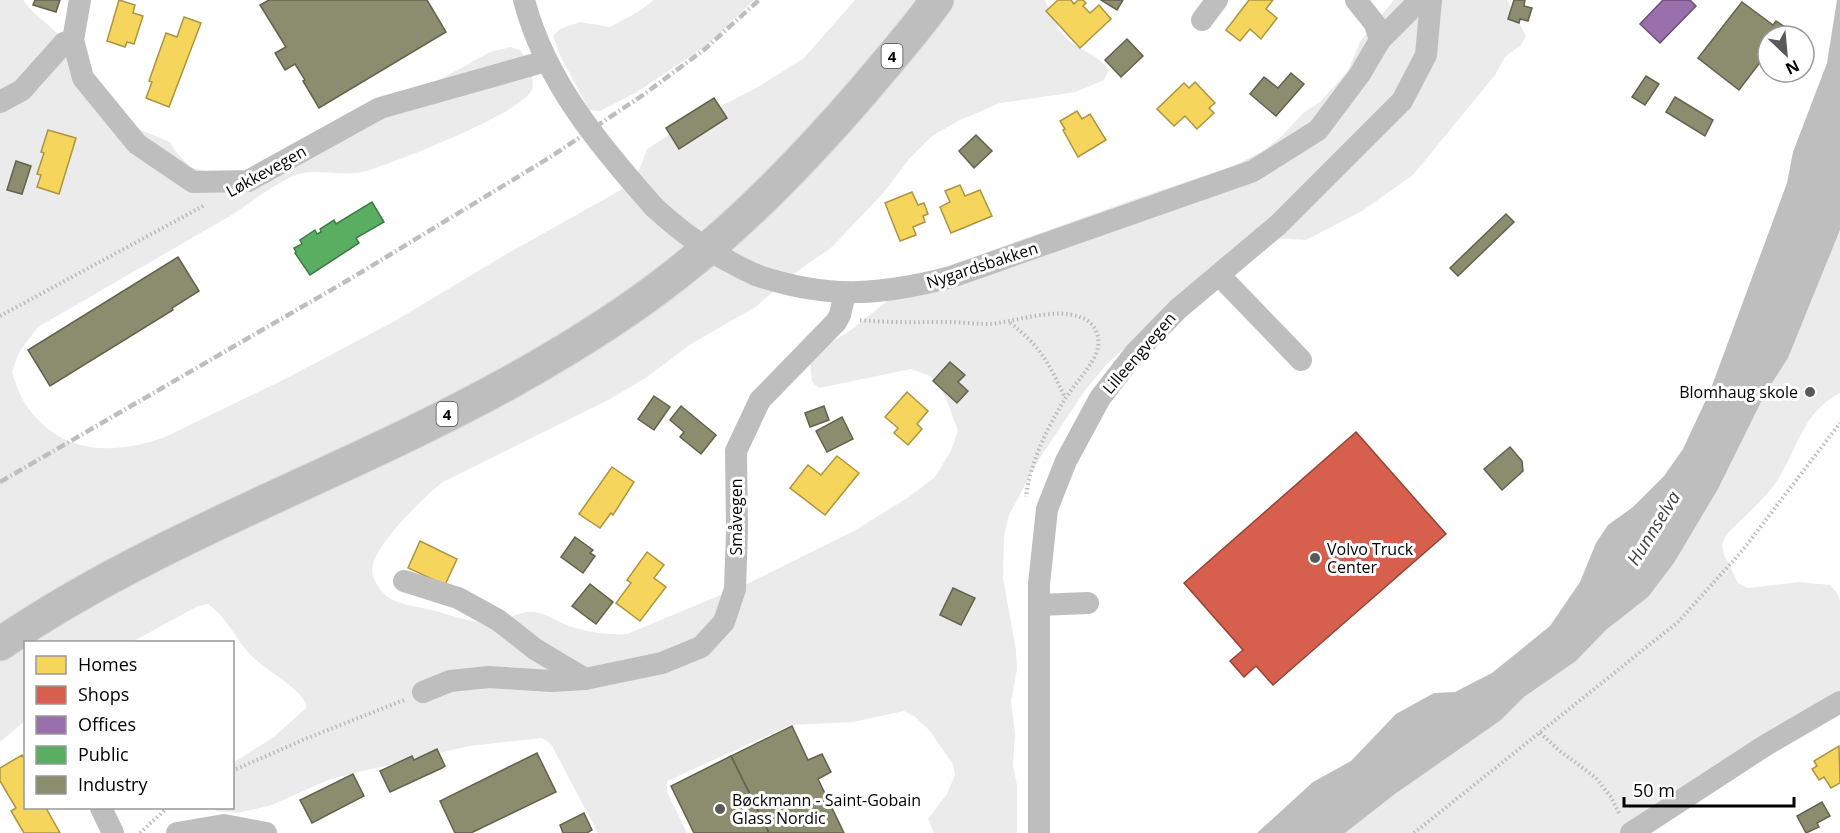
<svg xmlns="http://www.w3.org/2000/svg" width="1840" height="833" font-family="'Open Sans',sans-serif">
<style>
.green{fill:#ebebeb}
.water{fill:#bebebe}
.homes{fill:#f6d55c;stroke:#ac9540;stroke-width:1.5}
.shops{fill:#d6604d;stroke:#964336;stroke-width:1.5}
.offices{fill:#9970ab;stroke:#6b4e78;stroke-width:1.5}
.public{fill:#5aae61;stroke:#3f7a44;stroke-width:1.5}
.industry{fill:#8c8c6e;stroke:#62624d;stroke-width:1.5}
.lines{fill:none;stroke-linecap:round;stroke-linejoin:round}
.highway-casing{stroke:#dbdbdb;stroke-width:35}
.path{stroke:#b9b9b9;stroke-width:4;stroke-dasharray:1.5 3;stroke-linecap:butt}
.minor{stroke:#bebebe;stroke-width:22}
.highway{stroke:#bebebe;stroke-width:33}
.rail{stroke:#bebebe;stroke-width:4.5;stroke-dasharray:9 3 1.5 3;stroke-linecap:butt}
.minor-bridge{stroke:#bebebe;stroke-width:22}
.poi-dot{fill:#595959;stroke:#fff;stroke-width:2}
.labels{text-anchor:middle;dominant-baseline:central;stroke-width:6;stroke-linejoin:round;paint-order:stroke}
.shield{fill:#fff;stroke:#4c4c4c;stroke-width:1.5}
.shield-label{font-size:15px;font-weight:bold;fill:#000}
.street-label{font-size:16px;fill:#000;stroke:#fff}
.poi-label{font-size:16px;fill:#000;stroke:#fff;text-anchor:start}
.water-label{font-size:18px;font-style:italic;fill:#434343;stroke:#fff}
</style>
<rect width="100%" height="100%" fill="#fff"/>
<g class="green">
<path d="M0,0h23l7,9 43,38 41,72 56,23 6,10 14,15 30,8 22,-4 60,-21 114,-57 74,-41 21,-5 10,4c6,11 14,25 11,38 -6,23 -143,76 -169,83 -23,5 -50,-6 -72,5 -22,10 -40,26 -61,39 -64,37 -128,74 -192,111l-19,25 -7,20c3,10 7,21 12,30 33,52 86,54 139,36l122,-59 110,-58 110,-66 114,-64 9,-6 12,-17 7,-19 36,-23 75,-39 46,-29 51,-58h190c6,13 11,28 21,38 13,13 32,16 43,32l-5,10 -28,12 -76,11 -40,17 -28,16 -23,23 -25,33 -52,55 -43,30 -32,29 -66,38 -44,33 -37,22 -167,83c-19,14 -70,64 -71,88 0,9 9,22 16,27 12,8 30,10 44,13 14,4 46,14 58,13 16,-1 29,-13 44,-11 11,1 21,8 30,12 21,8 40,11 63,10l118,-49 109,-54 55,-34 25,-19 17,-27 7,-20 -11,-30 -9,-18 -8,-7 -19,-7 -92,19 -7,-6 -2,-21 5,-9 36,-22 59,-47 8,-6 214,-77 104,-35 28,-15 17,-13 22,-24 17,-11 28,-31 12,-29 34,-42h113l19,36 -5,9 -16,12 -10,18 -82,100 -51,36 -56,29 -31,-2 -136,97 -32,29 -21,25 -47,70 -30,56 -5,21 -1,42 13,72 1,20 -6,31 4,32 -2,32 4,21v47h-83l-6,-14 19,-25 8,-19 -2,-11 -24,-34 -15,-14 -10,-5 -51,11 -62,3 -124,56v11l20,41h-89l-47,-89 -9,-6 -73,8 -123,29 -20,6 -57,25 -32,7 -20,-2 -5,-3h20l1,-45 42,-27 31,-28v-5c-14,-22 -42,-32 -59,-52 -13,-16 -22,-35 -39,-47l-10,2 -66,36h-106l-1,79 -25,21z"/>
<path d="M654,0h100l-47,45 -70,47 -37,19 -11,-1 -29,-55 -7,-19 7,-7 20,-7 30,5 28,-15z"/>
<path d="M1840,230v163c-39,21 -41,54 -63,88 -10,16 -37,39 -51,54l-4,10 2,10 14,28 9,5 52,-6 31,3 7,8 3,8v92l-193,140h-302l50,-39 106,-74 23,-23 52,-36 30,-31 42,-33 26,-34 44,-74 47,-95 23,-36z"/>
</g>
<path class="water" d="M1837,0h3v230l-52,128 -23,36 -47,95 -44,74 -26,34 -42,33 -30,31 -52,36 -23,23 -106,74 -50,39h-88l56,-51 38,-21 45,-47 38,-21 21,-1 37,-19 58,-47 30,-44 16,-39 12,-18 25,-18 31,-31 19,-27 27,-58 77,-208 6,-31 34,-89z"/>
<g class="homes">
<path d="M119,0l16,5 -2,8 10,3 -9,28 -7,-2 -2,5 -18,-6z"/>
<path d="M1058,0h13l3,4 4,-4h5l3,3 -3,3 7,7 9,-8 12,14 -31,29 -34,-37z"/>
<path d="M1249,0h24l-7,9 11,9 -16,21 -11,-10 -10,12 -14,-11z"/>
<path d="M184,17l17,6 -32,84 -23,-9 6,-16 -3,-1 17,-48 11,4z"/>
<path d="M1195,82l20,21 -6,5 5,5 -17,16 -12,-13 -11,10 -17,-17 27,-26 5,5z"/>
<path d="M1077,111l5,8 8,-5 16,26 -28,17 -15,-27 2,-1 -5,-8z"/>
<path d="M48,130l28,8 -17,56 -22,-7 4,-12 -4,-1 7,-21 -3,-1z"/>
<path d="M960,185l5,11 15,-6 12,26 -41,17 -11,-26 10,-5 -5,-11z"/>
<path d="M912,192l6,13 6,-2 4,11 -5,2 2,6 -12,5 3,8 -16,6 -15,-38z"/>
<path d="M907,392l21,19 -11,13 5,5 -14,16 -14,-12 4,-5 -13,-11z"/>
<path d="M837,456l22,17 -34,42 -35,-27 18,-23 13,10z"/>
<path d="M612,467l22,15 -21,33 -2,-2 -11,15 -21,-14z"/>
<path d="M420,541l37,18 -12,26 -37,-17z"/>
<path d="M647,552l17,13 -10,13 12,9 -26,34 -24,-18 15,-20 -4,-3z"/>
<path d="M1839,746l1,37 -9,5 -7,-11 -5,3 -7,-11 5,-3 -3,-5z"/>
<path d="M22,755l4,6v47h20l14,25h-36l-13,-22 5,-3 -16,-27v-13z"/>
</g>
<path class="shops" d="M1356,432l90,102 -173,151 -17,-19 -12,11 -14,-16 13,-11 -59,-67z"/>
<path class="offices" d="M1663,0h27l6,6 -36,37 -20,-19z"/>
<path class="public" d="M372,202l12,20 -28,16 3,5 -49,32 -15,-22 1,-1 -2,-4 8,-4 -2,-4 15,-10 2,4 4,-2 -1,-3 14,-9 2,4z"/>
<g class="industry">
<path d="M35,0h25l-4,12 -23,-7z"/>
<path d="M269,0h158l19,32 -127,76 -16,-27 2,-1 -10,-16 -10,6 -10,-17 11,-6 -26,-42z"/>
<path d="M1101,0h22l-6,10z"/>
<path d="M1514,0h11l-1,6 8,2 -4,13 -8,-2 -1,4 -11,-4z"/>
<path d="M1742,2l31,23 3,-4 9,6 -5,9h-12v16l-29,38 -41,-32z"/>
<path d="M1127,39l16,17 -22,21 -16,-17z"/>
<path d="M1291,73l13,11 -28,32 -26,-22 14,-17 14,11z"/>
<path d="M1646,76l13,8 -14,21 -13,-8z"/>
<path d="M1675,97l38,23 -8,16 -39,-24z"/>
<path d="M714,98l13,20 -48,31 -13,-21z"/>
<path d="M976,135l16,16 -18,17 -15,-17z"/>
<path d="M16,161l15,5 -9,28 -15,-4z"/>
<path d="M1506,214l8,8 -56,54 -8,-8z"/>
<path d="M178,257l21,34 -27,17 1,2 -123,76 -22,-36z"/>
<path d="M950,362l15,13 -7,7 10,9 -11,12 -24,-22z"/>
<path d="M654,396l16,11 -16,23 -16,-11z"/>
<path d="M681,406l35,29 -15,19 -21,-17 4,-5 -14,-12z"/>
<path d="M824,406l5,14 -19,7 -5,-14z"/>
<path d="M842,417l11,22 -26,13 -11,-21z"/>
<path d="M1510,447l12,14 1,10 -21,19 -18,-21z"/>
<path d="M575,537l18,13 -3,3 5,3 -12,17 -22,-16z"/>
<path d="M590,584l23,18 -17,22 -24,-18z"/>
<path d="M953,588l22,10 -14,27 -21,-10z"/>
<path d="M792,726l16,34 14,-6 9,18 -13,7 26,54h-75l-38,-77z"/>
<path d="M437,749l8,17 -3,2 -52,24 -10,-21 32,-15 2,4z"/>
<path d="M537,753l19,39 -85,41h-16l-15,-32z"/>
<path d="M731,756l38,77h-75l-23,-47z"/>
<path d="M353,774l11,22 -52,27 -12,-23z"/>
<path d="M1822,802l8,14 -13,7 2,4 -13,6 -9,-17z"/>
<path d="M584,813l8,17 -5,3h-24l-3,-8z"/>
</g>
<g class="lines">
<g class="highway-casing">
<path id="highway" d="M0,644c160,-109 346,-170 514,-264 57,-32 114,-67 165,-108 68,-53 129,-117 185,-182 25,-30 51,-59 73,-90"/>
</g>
<g class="path">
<path d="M0,316l205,-111"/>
<path d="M860,320c29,3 58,2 88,2 13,0 27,2 41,2 26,-2 66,-17 91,-7 18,6 23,25 14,41 -8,15 -20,27 -29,41 -18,29 -35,64 -39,98"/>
<path d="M1010,323c30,22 40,42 55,75"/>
<path d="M1540,733l20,18 35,26 16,20 9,18"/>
<path d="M232,771l73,-32 99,-39"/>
<path d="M140,833l27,-25"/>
<path d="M1414,833l264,-211 64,-71 98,-128"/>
</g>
<g class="minor">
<path d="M80,0l-7,40 10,38 54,66 56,38 55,-1 132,-73 166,-47"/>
<path d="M524,0c21,81 76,146 130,207"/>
<path d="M1356,0l19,24 5,16"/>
<path d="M1202,20l15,-20"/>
<path d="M0,102l22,-12 42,-47 9,-3"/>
<path d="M756,275c71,24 123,21 195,2l302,-106 65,-41 42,-56 20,-34 40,-40"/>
<path d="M1219,275l82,85"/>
<path d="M404,581l54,17 40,22 37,29 50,30"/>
<path d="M1039,605l49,-2"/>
<path d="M423,692l27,-11 39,-4 62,4 34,-2 77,-16 39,-16 23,-25 11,-33 2,-58 -1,-80 24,-51 76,-78 4,-7 5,-22"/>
<path d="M101,808l12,25"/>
<path d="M177,833l47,-8 42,8"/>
<path d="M1039,833v-249l8,-75 19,-48 34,-63 35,-45 43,-44 101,-85 123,-123 24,-46 5,-55"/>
<path d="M1631,833l135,-88 74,-43"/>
</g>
<use href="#highway" class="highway"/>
<path class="rail" d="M0,482l350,-203 202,-123 91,-61 62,-46 54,-49"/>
<path class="minor-bridge" d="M654,207c32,30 63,50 102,68"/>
</g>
<g class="poi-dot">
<circle cx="1810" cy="392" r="6"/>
<circle cx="1315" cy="558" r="6"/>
<circle cx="720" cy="809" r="6"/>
</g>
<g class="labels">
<g class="shield">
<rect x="881.5" y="44" width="21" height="24" rx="4.5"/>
<rect x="436.5" y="402" width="21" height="24" rx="4.5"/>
</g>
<g class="shield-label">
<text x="892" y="56">4</text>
<text x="447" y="414">4</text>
</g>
<g class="street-label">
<text transform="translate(266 171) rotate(-29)">Løkkevegen</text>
<text transform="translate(982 265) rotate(-18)">Nygardsbakken</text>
<text transform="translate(1139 353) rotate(-49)">Lilleengvegen</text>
<text transform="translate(736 517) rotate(-90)">Småvegen</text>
</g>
<g class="poi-label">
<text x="1798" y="392" text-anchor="end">Blomhaug skole</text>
<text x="1327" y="549">Volvo Truck<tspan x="1327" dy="18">Center</tspan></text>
<text x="732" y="800">Bøckmann - Saint-Gobain<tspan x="732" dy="18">Glass Nordic</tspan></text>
</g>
<g class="water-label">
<text transform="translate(1653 528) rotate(-58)">Hunnselva</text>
</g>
</g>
<rect x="24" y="641" width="210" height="168" fill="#ffffff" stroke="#999999" stroke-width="1.5"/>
<rect x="36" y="656" width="30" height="18" fill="#f6d55c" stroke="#999999" stroke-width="1.5"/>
<text x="78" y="671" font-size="18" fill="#000000">Homes</text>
<rect x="36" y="686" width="30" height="18" fill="#d6604d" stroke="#999999" stroke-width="1.5"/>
<text x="78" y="701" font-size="18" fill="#000000">Shops</text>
<rect x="36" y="716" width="30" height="18" fill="#9970ab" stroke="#999999" stroke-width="1.5"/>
<text x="78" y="731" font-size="18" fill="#000000">Offices</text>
<rect x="36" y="746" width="30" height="18" fill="#5aae61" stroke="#999999" stroke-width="1.5"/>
<text x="78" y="761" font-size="18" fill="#000000">Public</text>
<rect x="36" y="776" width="30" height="18" fill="#8c8c6e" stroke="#999999" stroke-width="1.5"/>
<text x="78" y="791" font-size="18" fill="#000000">Industry</text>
<g transform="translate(1786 54) rotate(154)"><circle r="28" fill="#ffffff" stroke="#999999" stroke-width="1.5"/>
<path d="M0-4.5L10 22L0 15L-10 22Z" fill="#595959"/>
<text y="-9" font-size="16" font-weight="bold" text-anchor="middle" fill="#000000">N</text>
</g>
<path d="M1624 797v9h170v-9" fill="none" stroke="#000000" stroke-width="3"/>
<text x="1633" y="797" font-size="18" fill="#000000" stroke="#ffffff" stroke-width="4.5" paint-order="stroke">50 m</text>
</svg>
